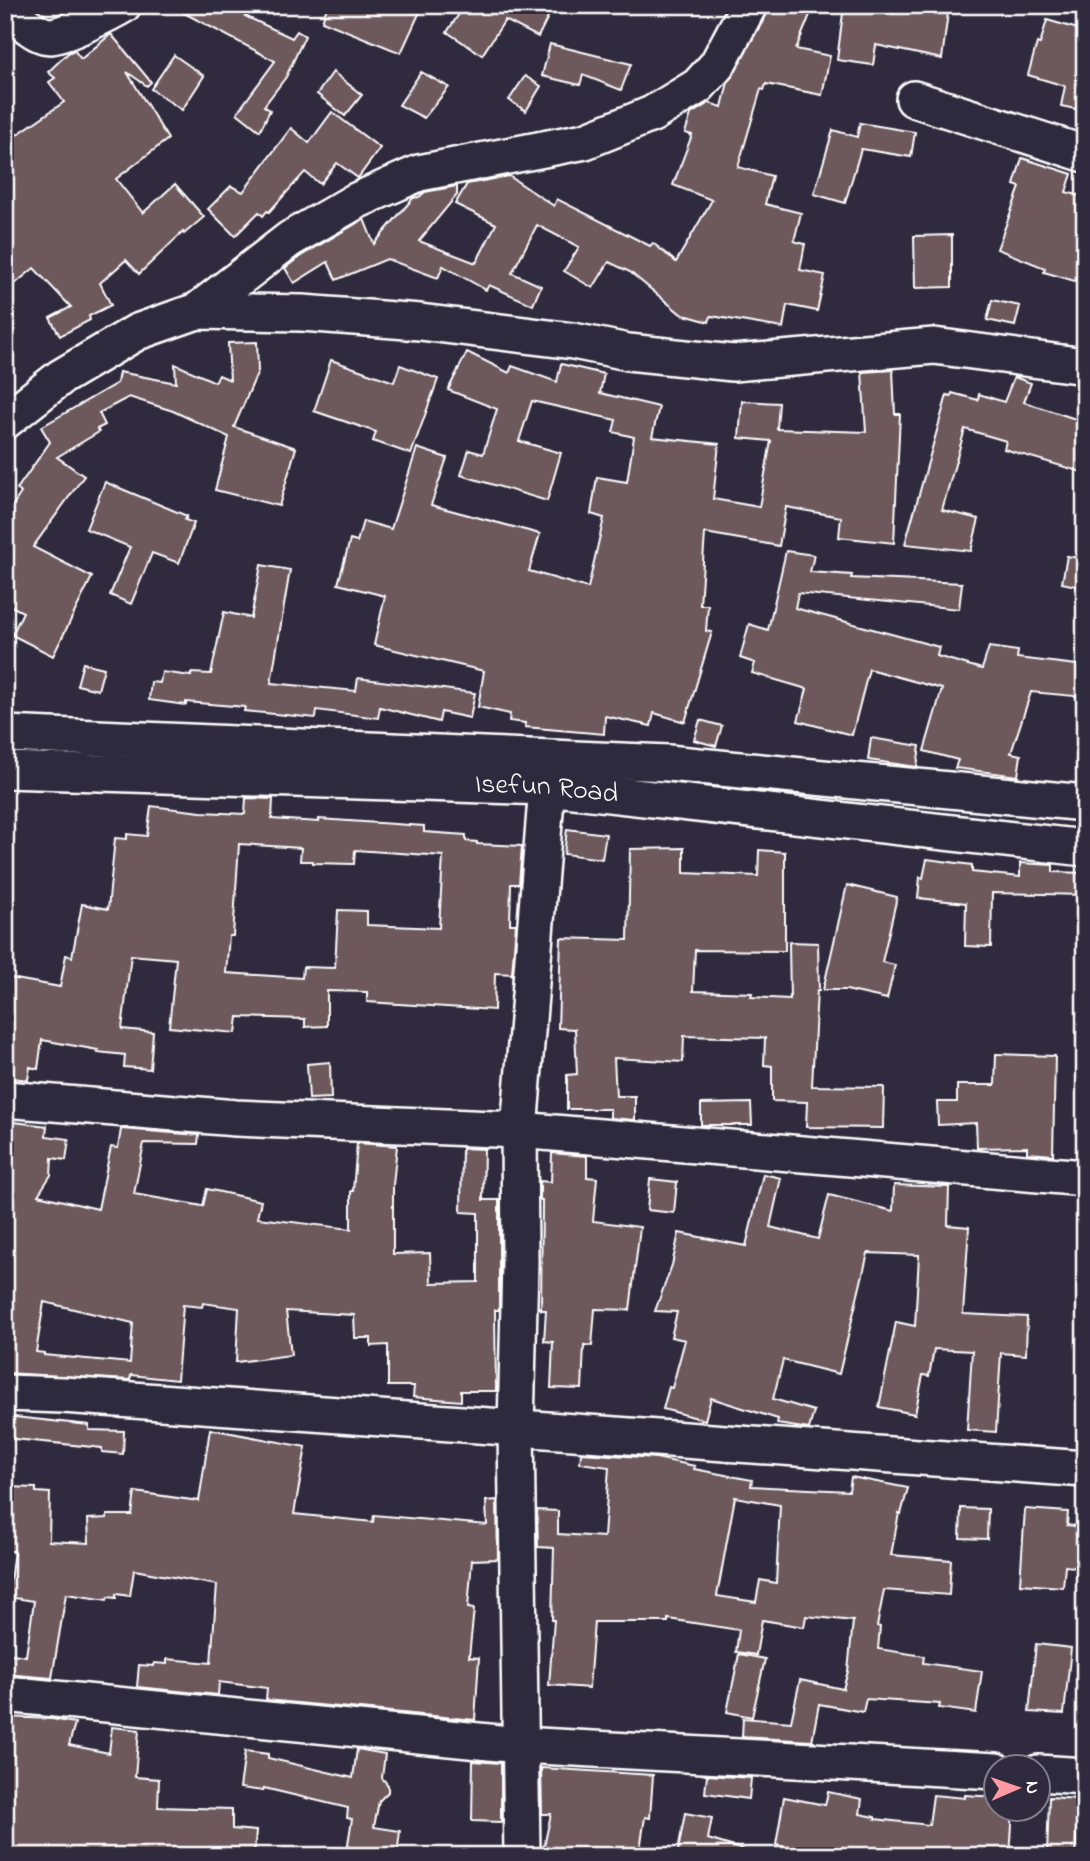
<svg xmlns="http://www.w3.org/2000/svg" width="1090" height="1861" font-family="'Indie Flower',sans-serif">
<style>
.building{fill:#6d585c;stroke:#fff;stroke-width:2;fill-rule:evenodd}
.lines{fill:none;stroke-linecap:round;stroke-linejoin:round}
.minor-casing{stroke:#fff;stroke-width:40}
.minor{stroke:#2f2a3d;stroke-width:35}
.labels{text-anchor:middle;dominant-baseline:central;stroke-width:7;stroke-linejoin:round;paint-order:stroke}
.street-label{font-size:28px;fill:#fff;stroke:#2f2a3d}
</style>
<rect width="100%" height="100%" fill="#2f2a3d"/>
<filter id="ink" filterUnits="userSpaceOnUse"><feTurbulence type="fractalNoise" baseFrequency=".0143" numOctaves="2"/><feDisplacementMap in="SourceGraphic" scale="14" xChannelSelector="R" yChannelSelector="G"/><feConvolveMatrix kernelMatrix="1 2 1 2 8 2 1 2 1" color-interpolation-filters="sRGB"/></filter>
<g filter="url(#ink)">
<g class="building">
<path d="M169,5h81l-5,11 47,22 5,-7 8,5 -19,41 -22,29 6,4 -10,21 -23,-18 38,-52z"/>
<path d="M328,5h95l-22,48 -79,-32z"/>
<path d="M465,5h89l-16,32 -33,-17 -23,35 -35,-23z"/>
<path d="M769,5h45l-18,44 34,7 -8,39 -56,-11 -2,6 -3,-1 -23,78 34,9 -7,28 36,9 -7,28 11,3 -5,26 25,5 -8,36 -30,-6 -4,23 -72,-12 -2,6 -28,-8 -51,-42 -21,-10 -16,26 -29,-17 15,-24 -42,-22 -25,48 29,13 -8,19 -44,-20 -3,5 -43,-24 -5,12 -51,-19 -51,21 -8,-18 -34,21 -9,-15 16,-12 63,-37 10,25 39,-46 6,-1 6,-5 32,-6v9l-38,46 57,22 20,-39 -41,-20 12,-20 42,-8 45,30 3,-7 93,47 3,-3 23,19 36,-62 -39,-15 19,-50 -7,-2 6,-19 18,-11 13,4 6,-25 39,-68z"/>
<path d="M844,5h105l-7,54 -66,-14 -3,20 -36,-5z"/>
<path d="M1047,20l38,11v80l-24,-5 4,-20 -37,-11 9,-32 3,1z"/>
<path d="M111,34l40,48 -4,4 -20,-14 41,67 -52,40 27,34 32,-29 29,33 -20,17 -1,-2 -44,42 -13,-14 -26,23 11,22 -22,11 1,4 -30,16 -10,-18 21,-11 -37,-39 -29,24v-149l59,-41 -15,-20 6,-4 -7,-6 20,-19 6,-3 7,9z"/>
<path d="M550,44l81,20 -10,26 -38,-15 -3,10 -38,-9z"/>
<path d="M174,55l30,21 -22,34 -31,-21z"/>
<path d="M333,72l29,23 -17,21 -28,-22z"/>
<path d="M421,72l28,15 -25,31 -25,-13z"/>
<path d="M525,76l16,10 -15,25 -17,-11z"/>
<path d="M332,112l48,36 -22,30 -21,-15 -17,21 -15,-12 -36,40 -2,-1 -4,5 -4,-4 -24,24 -27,-27 23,-23 12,6 48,-64 18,15z"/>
<path d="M860,123l55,9 -4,25 -50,-8 -16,54 -31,-9 19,-64 24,7z"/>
<path d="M1022,158l50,16 -6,18 19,5v87l-41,-12 1,-4 -48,-19 23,-62 -6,-2z"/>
<path d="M952,235v52l-37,1 -1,-52z"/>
<path d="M992,300l28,6 -5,20 -28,-6z"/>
<path d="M257,342l1,29 -24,56 62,21 -17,58 -64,-16 14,-53 -56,-26 -44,-14 -30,16 6,12 -8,4 2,3 -42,25 27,19 -51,71 59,30 -39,79 -41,-21 11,-23 -18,-9v-86l16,-24 -4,-4 33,-47 -9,-15 76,-44 2,-11 57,11 -1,-19 40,18 4,-7 11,5 -2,-37z"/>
<path d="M467,352l42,21 3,-7 45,16 4,-18 43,10 -4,19 59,14 -7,30 67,7 -6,55 46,8 12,-66 -32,-3 3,-37 37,2 -2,26 89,3 -4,-60 31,-2 2,44h5l-6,129 -55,-6 2,-20 -55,-10 -7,39 -74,-13 -5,72h8l-2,26 6,1 -27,90 -31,-9 -3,13 -46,-10 -1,18 -79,-7v-4l-16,-2 1,-7 -32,-7 6,-36 -110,-26 11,-49 -47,-12 12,-44 7,2 6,-21 28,8 26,-81 30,10 -16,47 109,29 -11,37 59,17 16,-70 -13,-4 6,-37 30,5 7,-45 -21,-5 3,-12 -84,-19 -13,40 42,12 -14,48 -86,-26 8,-25 14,4 14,-45 -49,-19z"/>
<path d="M331,360l63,22 6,-17 38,14 -27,75 -38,-13 3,-9 -62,-21z"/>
<path d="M1014,377l17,6 -7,19 61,20v51l-81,-24 2,-8 -41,-12 -23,81 37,9 -8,32 -66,-7 42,-149 4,1 1,-3 26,7 1,-6 25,8z"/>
<path d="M105,482l82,34 -2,4 9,3 -15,40 -27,-10 -21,51 -21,-9 20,-48 -44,-18z"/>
<path d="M786,551l28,4 -4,17 42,3 -1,3 111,5 -3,26 -161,-16 -3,15 144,39 -2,9 45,13 7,-22 29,4 -1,7 68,8v31l-54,-5 -20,61 10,2 -3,21 -63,-8 3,-8 -34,-9 18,-62 -73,-20 -17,66 -54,-14 9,-32 -55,-16 3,-10 -15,-5 9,-34 19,6z"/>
<path d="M1067,556l18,3v29l-23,-5z"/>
<path d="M261,565l29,5 -19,113 85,8 2,-13 117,15 -5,25 -29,-6 -2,10 -59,-15 -2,11 -61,-8 -1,8 -72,-7 1,-4 -59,-5v3l-37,-5 2,-18 9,1 2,-11 29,4v-3l20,1 13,-62 27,6z"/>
<path d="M83,663l21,5 -6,22 -21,-5z"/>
<path d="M700,720l22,6 -6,20 -22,-6z"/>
<path d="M871,738l49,8 -3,21 -49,-7z"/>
<path d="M246,798l27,1 -1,20 47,3v-3l105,7v6l42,3v6l11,1v2l45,2 -3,38h-8l-1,40h6l-4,50 -17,-1 -1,37 -127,-8v-10l-40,-1v35l-22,1v-8l-67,-2 -2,16 -67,-6 7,-68 -45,-4 -9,74 31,3 -3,37 -26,-2 1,-12 -28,-3 1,-2 -56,-10 -4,29 -8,-2 -2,13 -23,-3v-100l55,10 6,-32 6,2 10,-53 26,5 7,-71 12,1v-5l20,2 4,-30 50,6 44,2zM239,844l62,4 -1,13h13v2l41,1 1,-14 88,6 -4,72 -72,-3v-14l-29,-1 -3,58 -32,-1 -1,11 -76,-5 3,-37h4z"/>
<path d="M567,829l39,5 -4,25 -38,-5z"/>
<path d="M684,848v25l74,3 1,-26 26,2v99l-90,-1 -2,41 59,2 -1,4 39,2 -1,-57 29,1 1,47h-2l-5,96 72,1 -1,41 -77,-1 1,-25 -35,-1v-35l-8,-1 1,-27 -81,-2 -1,26 -69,-4 2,38h19v24l-25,-2v-9h-43v-34l10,-1 -2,-45 -17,-1 3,-90 67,2 2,-91z"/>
<path d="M927,859l45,6v7l48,5v-14l33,2v7l32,1v22l-93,-2 -1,54 -26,-1 1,-43 -48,-5 2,-21 3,1z"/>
<path d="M847,885l50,12 -15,65 13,3 -8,34 -41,-9h-23z"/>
<path d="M996,1054l59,2 -2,99 -26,-2v-6l-50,1 -1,-25 -38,2 -1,-23h20v-17h38z"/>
<path d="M330,1062l1,36 -22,1 -2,-35z"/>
<path d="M751,1103l1,22h-51v-21z"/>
<path d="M5,1121l42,5 -1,10 23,3 -3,21 -14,-2 -1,17 -13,20 60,14 13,-62 7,1 3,-19 78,6 -1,9 -54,-1 -10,51 69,12 4,-17 54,12 -4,17 94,11v-38h2l4,-48 40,3 -4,39v69l37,-1 1,30 47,-1v-69l-17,-1 1,-64 22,1 -1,51h16v110h-4l1,81h-35v10l-48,-4 1,-11h-26v-41l-17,1v-8h-16l-1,-23 -68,-4 5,44 -55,7 3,-54 -36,-5 -1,4 -19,-2 -6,75 -46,-5 -1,5 -125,-7zM44,1302l89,21 -3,40 -86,-8v-2l-8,-1z"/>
<path d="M552,1153l35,3v21l10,1 -4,43 47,6 -10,83 -35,-1 -3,37 -8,-1 -2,44 -31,-1 2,-46 -9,-1 2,-31h-5l1,-110h-2v-19l11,1z"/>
<path d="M763,1174l18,4 -11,49 48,12 11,-44 64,16 1,-26 55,2 -1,38 21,2 -6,87 64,3 -1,38 -25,-2 -5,79 -29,-2 5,-79 -38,-2 -5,27 -6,-1 -8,39 -36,-7 17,-85 19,4 4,-71 -51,-2 -29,121 -56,-14 -10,39 41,12 -5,18 -32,-5 1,-5 -67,-21 -6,22 -42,-11 6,-22 3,1 13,-48 -14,-3 6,-25 -22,-1 17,-46 7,-32 67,13z"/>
<path d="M650,1179l27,3 -3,31 -27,-3z"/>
<path d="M5,1416l84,9v5l35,1 -1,23 -21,-2v-4l-97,-10z"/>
<path d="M210,1429l96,18 -12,67 79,8 1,-7 113,10 -1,-24 11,-1 1,59 -26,1 -4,48 6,1 -5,48 10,1 -4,62 -209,-20 1,-12 -48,-6 -1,13 -81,-8 2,-22 15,1v-3l13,1v-5l44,4 6,-78 -83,-15 -4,26 -14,-2v4l-8,-1 -1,3 -41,-6 -14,84 -47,-4v-21l21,3 8,-55 -26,-4 6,-46h-9v-60h4v-4l27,1v4l14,1 -1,48 40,2 -1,-24 19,-1v-3h25l3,-23 64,9z"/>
<path d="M581,1453l75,5 39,8 -1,3 58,11 -1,6 98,5 2,-14 57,11 -7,26 -2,-1 -8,42 60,5 -2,35 -65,-5 -7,36 3,1 -2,22 46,7 -1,7 59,8 -6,42 -37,-5 1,-4 -74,-5 -3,13 -44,-8 -7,37 -70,-4 1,-19 48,4 9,-42 43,9 5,-18 5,-50 -47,-5 -2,11 -42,-7 -6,35 -20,-3 3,-22 -71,-11v3h-74l-5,66 -40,-3 5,-65h-2l2,-72 -16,-1 -1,-37 21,1v23l46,3 5,-70 -29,-4zM735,1497l45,8 -4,78 -16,-3 -4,22 -39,-6z"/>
<path d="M961,1508l27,1 -1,30 -27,-1z"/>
<path d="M1025,1509l43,3 -1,13 18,2v41l-20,-2 -2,21 -43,-3z"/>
<path d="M1036,1644l35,4 -7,66 -35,-2z"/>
<path d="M739,1654l26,5 -13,58 -25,-5z"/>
<path d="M5,1717l47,2 23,4 -6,22 40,8 3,-26 27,3 -4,47 24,2 -1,28 74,2v20l24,2 -2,25h-249z"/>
<path d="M357,1749l28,5 -3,24 6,7v7l-9,9 -5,26 26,4 -3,25h-51l6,-37 -5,-1 1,-10 -84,-20 -1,3 -23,-3 5,-37 23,3v4l85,20z"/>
<path d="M473,1761l28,2v59l-29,-1z"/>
<path d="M541,1768l112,7 -3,43 -5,-1 -6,39h-97l9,-42h-9z"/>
<path d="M707,1775l44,3 -2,21 -44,-6z"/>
<path d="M828,1792l34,7 -2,15 15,3v2l54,6 4,-30 32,3v-3l31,2v12h17l-3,47h-179l-55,-11 8,-48 41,8z"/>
<path d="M1049,1797l29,2 -3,57h-28z"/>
<path d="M685,1813l27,5 -4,21 39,12 -1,5h-69z"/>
</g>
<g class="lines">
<g class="minor-casing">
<g id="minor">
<path d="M5,21c17,-8 27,15 45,15 13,0 60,-23 73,-31"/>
<path d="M914,99l171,55"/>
<path d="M197,311l93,-72 66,-38 63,-28 166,-32 67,-27 46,-28 19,-21 32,-60"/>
<path d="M5,421l56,-44 76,-45 60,-21 105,2 118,9 153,19 55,11 105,11 201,-17 151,20"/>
<path d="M5,734l663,29 417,40"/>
<path id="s1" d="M5,770l542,17 538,61"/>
<path d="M5,1099l231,19 283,12 566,48"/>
<path d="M5,1393l58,2 1022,74"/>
<path d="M5,1694l515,51 476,26"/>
<path d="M1038,1773l47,3"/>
<path d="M522,1856l-6,-428 4,-166 -1,-132 28,-343"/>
</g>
</g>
<use href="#minor" class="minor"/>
</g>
</g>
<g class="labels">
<g class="street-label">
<text stroke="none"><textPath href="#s1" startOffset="542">Isefun Road</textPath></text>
</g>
</g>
<rect width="1090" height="1861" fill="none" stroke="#2f2a3d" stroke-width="28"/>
<rect x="14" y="14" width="1062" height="1833" fill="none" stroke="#fff" stroke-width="2.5" filter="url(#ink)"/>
<g transform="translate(1017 1788) rotate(88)"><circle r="33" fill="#2f2a3d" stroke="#827f8b" stroke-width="2"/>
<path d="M0-5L12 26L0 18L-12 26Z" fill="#ff9aa2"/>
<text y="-10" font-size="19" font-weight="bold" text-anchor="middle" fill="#ffffff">N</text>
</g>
</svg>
